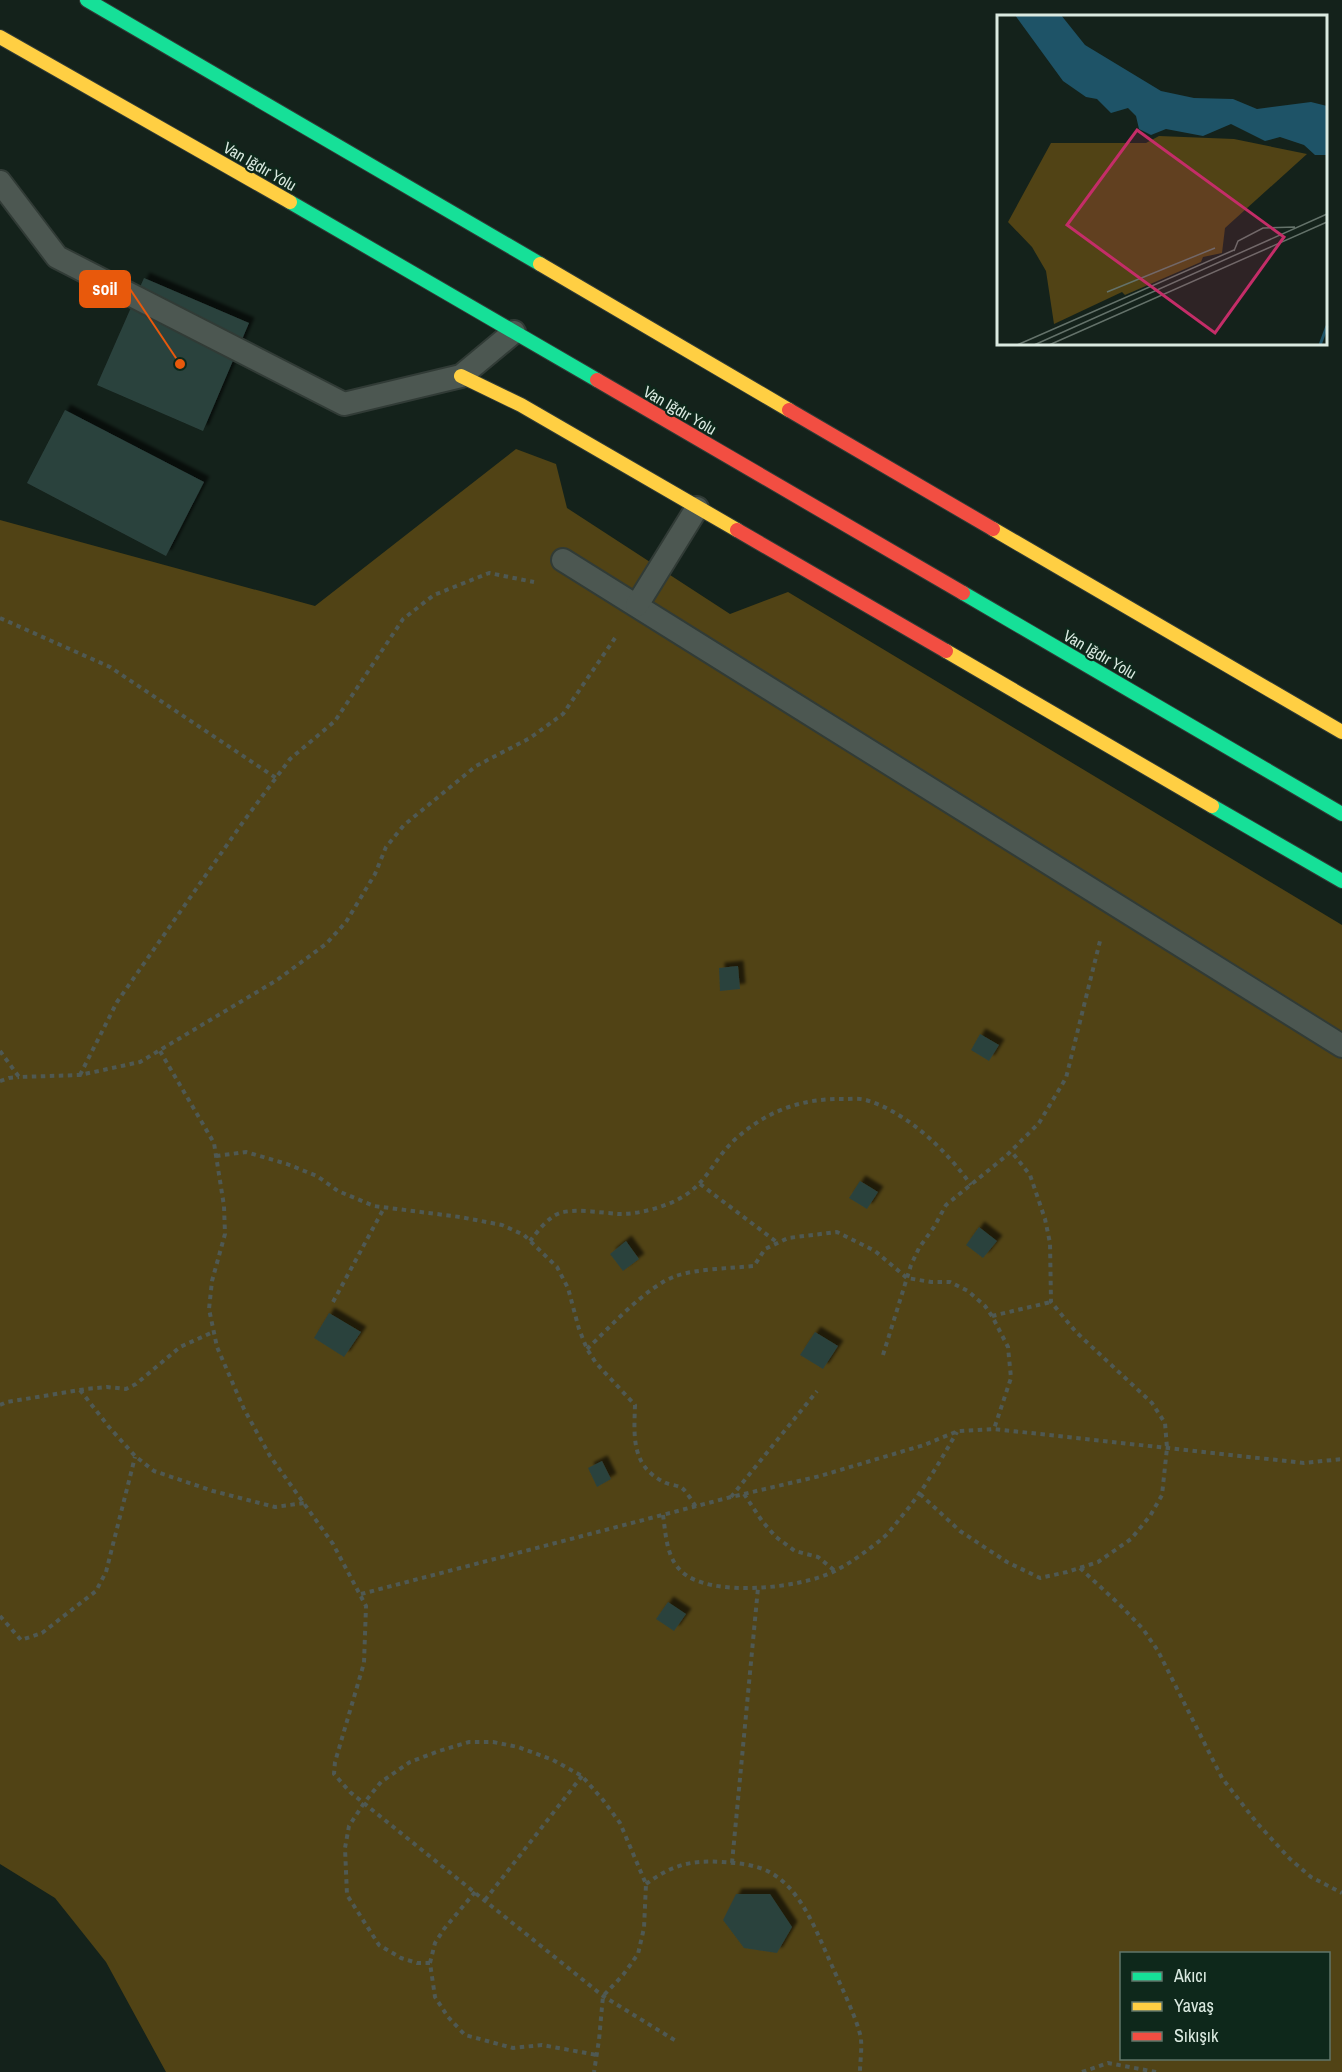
<svg xmlns="http://www.w3.org/2000/svg" width="1342" height="2072" font-family="'Archivo Narrow',sans-serif">
<style>
.green{fill:#514315;fill-rule:evenodd}
.building{fill:#2c423e;filter:url(#shadow)}
.lines{fill:none;stroke-linecap:round;stroke-linejoin:round}
.lane-casing{stroke:#313b36;stroke-width:26}
.fast-casing{stroke:#313b36;stroke-width:16}
.slow-casing{stroke:#313b36;stroke-width:16}
.jam-casing{stroke:#313b36;stroke-width:16}
.path{stroke:#4f5953;stroke-width:4;stroke-dasharray:4.5 4.5;stroke-linecap:butt}
.lane{stroke:#4c5751;stroke-width:22}
.fast{stroke:#16e098;stroke-width:14}
.slow{stroke:#ffcf43;stroke-width:14}
.jam{stroke:#f24e42;stroke-width:14}
.labels{text-anchor:middle;dominant-baseline:central;stroke-width:4.5;stroke-linejoin:round;paint-order:stroke}
.street-label{font-size:16px;fill:#dbeae1;stroke:#0e281b}
.inset-river{fill:none;stroke:#1e5367;stroke-width:3}
.inset-road{fill:none;stroke:#64726a;stroke-width:1.5}
.view{fill:#c42d68;fill-opacity:0.15;stroke:#c42d68;stroke-width:3}
.inset-edge{fill:none;stroke:#dbeae1;stroke-width:3}
.leader{fill:none;stroke:#e8590c;stroke-width:2}
.callout-dot{fill:#e8590c;stroke:#0e281b;stroke-width:2}
.callout{fill:#e8590c;stroke:#e8590c;stroke-width:2}
.callout-label{font-size:18px;text-anchor:middle;font-weight:bold;fill:#fff}
</style>
<defs>
<filter id="shadow"><feDropShadow dx="5.5" dy="-5.5" stdDeviation="1.5" flood-color="#0009"/></filter>
</defs>
<rect width="100%" height="100%" fill="#14221b"/>
<path class="green" d="M516,449l40,15 11,44 163,106 58,-22 554,333v1147h-1176l-60,-110 -51,-64 -55,-34v-1344l315,86zM1122,1954h206v104h-206z"/>
<g class="building">
<path d="M144,278l105,45 -46,108 -106,-46z"/>
<path d="M65,410l139,72 -38,74 -139,-73z"/>
<path d="M738,966l2,23 -20,2 -1,-23z"/>
<path d="M980,1034l19,11 -10,16 -18,-11z"/>
<path d="M860,1181l18,11 -11,17 -18,-11z"/>
<path d="M979,1227l18,14 -14,17 -17,-13z"/>
<path d="M626,1241l13,18 -16,12 -13,-17z"/>
<path d="M329,1313l32,19 -17,25 -30,-19z"/>
<path d="M815,1332l23,14 -15,23 -23,-14z"/>
<path d="M602,1461l9,18 -14,8 -9,-19z"/>
<path d="M668,1602l18,12 -12,17 -18,-12z"/>
<path d="M736,1894h34l22,33 -15,26 -33,-5 -21,-28z"/>
</g>
<g class="lines">
<g class="lane-casing">
<g id="lane">
<path d="M0,182l57,75 287,147 117,-28 53,-44"/>
<path d="M563,560l779,486"/>
<path d="M637,605l60,-97"/>
</g>
</g>
<g class="fast-casing">
<g id="fast">
<path d="M87,0l453,264"/>
<path d="M290,202l307,178"/>
<path d="M963,593l379,221"/>
<path d="M1212,806l130,75"/>
</g>
</g>
<g class="slow-casing">
<g id="slow">
<path d="M0,37l290,165"/>
<path d="M540,264l249,146"/>
<path d="M461,376l60,29 216,125"/>
<path d="M993,529l349,203"/>
<path d="M946,651l266,155"/>
</g>
</g>
<g class="jam-casing">
<g id="jam">
<path d="M597,380l366,213"/>
<path d="M789,410l204,119"/>
<path d="M737,530l209,121"/>
</g>
</g>
<g class="path">
<path d="M0,618l110,49 166,111"/>
<path d="M0,1051l19,26 61,-2 60,-13 137,-82 49,-36 20,-22 29,-48 11,-27 18,-22 72,-59 54,-28 33,-24 52,-76"/>
<path d="M160,1051l54,92 10,63 1,28 -13,47 -3,28 8,38 27,62 26,47 63,88 33,62 -2,57 -29,99 -1,12 16,18 253,204 73,45"/>
<path d="M80,1075l37,-73 126,-180 47,-63 45,-38 68,-102 31,-24 55,-22 45,9"/>
<path d="M0,1081l9,-3 10,-1"/>
<path d="M216,1156l30,-4 41,12 30,12 21,15 36,15 86,11 42,8 22,10 33,32 11,21 11,41 8,20 9,14 39,42c-1,31 -4,61 29,77 5,3 13,3 18,6 5,4 10,13 14,19"/>
<path d="M700,1184l78,59"/>
<path d="M530,1241c8,-10 18,-24 30,-28 16,-5 42,0 59,1 17,0 33,-4 49,-10 41,-16 42,-44 71,-68 30,-26 65,-38 105,-37 7,0 15,-1 22,1 41,12 81,51 105,85"/>
<path d="M333,1302l51,-94"/>
<path d="M992,1316l59,-14"/>
<path d="M587,1349c23,-22 60,-63 89,-73 19,-7 57,-8 78,-10l11,-17 23,-11 49,-6 38,19 32,27 24,4h19l18,9 17,15 7,10 16,31 3,31 -17,51"/>
<path d="M883,1355l28,-90 8,-17 15,-21 12,-22 60,-49 33,-33 27,-45 34,-137"/>
<path d="M80,1390l29,37 26,29 19,15 59,20 62,16 29,-4"/>
<path d="M0,1405l7,-3 79,-13 21,-2 19,2 10,-5 44,-37 33,-15"/>
<path d="M744,1494l18,27 14,16 19,14 23,6 17,14"/>
<path d="M920,1494l40,37 47,31 33,16 27,-6 31,-10 33,-23 19,-23 12,-21 5,-47 -2,-25 -13,-20 -76,-71 -25,-30 -1,-59 -5,-24 -15,-44 -19,-24"/>
<path d="M731,1497l86,-106"/>
<path d="M663,1515c3,20 3,41 18,56 29,28 121,17 154,0 17,-9 35,-22 49,-34 7,-6 12,-14 18,-21 22,-26 38,-55 55,-84"/>
<path d="M1080,1568l40,37 23,24 15,22 64,127 35,45 33,36 21,18 31,16"/>
<path d="M361,1594l370,-97 89,-21 104,-31 34,-14 36,-2 310,34 38,-4"/>
<path d="M0,1616l21,24 21,-7 54,-42 10,-19 29,-115"/>
<path d="M732,1863l26,-275"/>
<path d="M646,1884c26,-19 44,-24 76,-22 15,1 27,2 41,7 38,15 54,65 70,99 7,16 27,57 28,72 1,10 -1,22 -1,32"/>
<path d="M475,1892l-31,37 -9,14 -5,20 5,34 13,20 17,18 48,13 29,-3 55,10"/>
<path d="M485,1900l97,-124"/>
<path d="M430,1963h-13l-16,-5 -22,-13 -32,-50 -2,-47 4,-22 15,-23 17,-21 29,-20 29,-11 30,-9h24l25,5 35,13 29,16 21,24 17,23 26,61 -2,44 -6,26 -15,21 -20,21 -4,44 -5,32"/>
<path d="M1082,2072l26,-9 48,9"/>
</g>
<use href="#lane" class="lane"/>
<use href="#fast" class="fast"/>
<use href="#slow" class="slow"/>
<use href="#jam" class="jam"/>
</g>
<g class="labels">
<g class="street-label">
<text transform="translate(260 166) rotate(30)">Van Iğdır Yolu</text>
<text transform="translate(680 410) rotate(30)">Van Iğdır Yolu</text>
<text transform="translate(1100 654) rotate(30)">Van Iğdır Yolu</text>
</g>
</g>
<g transform="translate(997 15)">
<rect width="330" height="330" fill="#14221b"/>
<path d="M162,121l75,3 73,15 -82,74 -3,25 -19,4 -2,5 -76,33 -3,-3 -68,32 -8,-53 -14,-24 -24,-25 43,-79h95z" fill="#514315"/>
<path d="M18,0h46l24,30 76,46 33,7 39,1 24,10 54,-7 16,4v49h-12l-11,-10 -24,-8 -15,4 -34,-17 -28,12 -37,-7 -15,6 -12,-6 -3,-13 -8,-8 -17,5 -14,-14 -11,-2 -23,-16z" fill="#1e5367"/>
<path class="inset-river" d="M323,330l7,-19"/>
<path class="inset-road" d="M237,236l4,-10 25,-13 32,-1M110,277l108,-44M20,330l217,-95M37,330l293,-131M52,330l278,-123"/>
<path class="view" d="M140,115l147,107 -69,96 -148,-108z"/>
<rect width="330" height="330" class="inset-edge"/>
</g>
<path class="leader" d="M180 364L130 289"/>
<circle class="callout-dot" cx="180" cy="364" r="6"/>
<rect class="callout" x="80" y="271" width="50" height="36" rx="6"/>
<g class="callout-label">
<text x="105" y="295">soil</text>
</g>
<rect x="1120" y="1952" width="210" height="108" fill="#0e281b" stroke="#60766a" stroke-width="1.5"/>
<rect x="1132" y="1972" width="30" height="9" fill="#16e098" stroke="#60766a" stroke-width="1.5"/>
<text x="1174" y="1982" font-size="18" fill="#dbeae1">Akıcı</text>
<rect x="1132" y="2002" width="30" height="9" fill="#ffcf43" stroke="#60766a" stroke-width="1.5"/>
<text x="1174" y="2012" font-size="18" fill="#dbeae1">Yavaş</text>
<rect x="1132" y="2032" width="30" height="9" fill="#f24e42" stroke="#60766a" stroke-width="1.5"/>
<text x="1174" y="2042" font-size="18" fill="#dbeae1">Sıkışık</text>
</svg>
